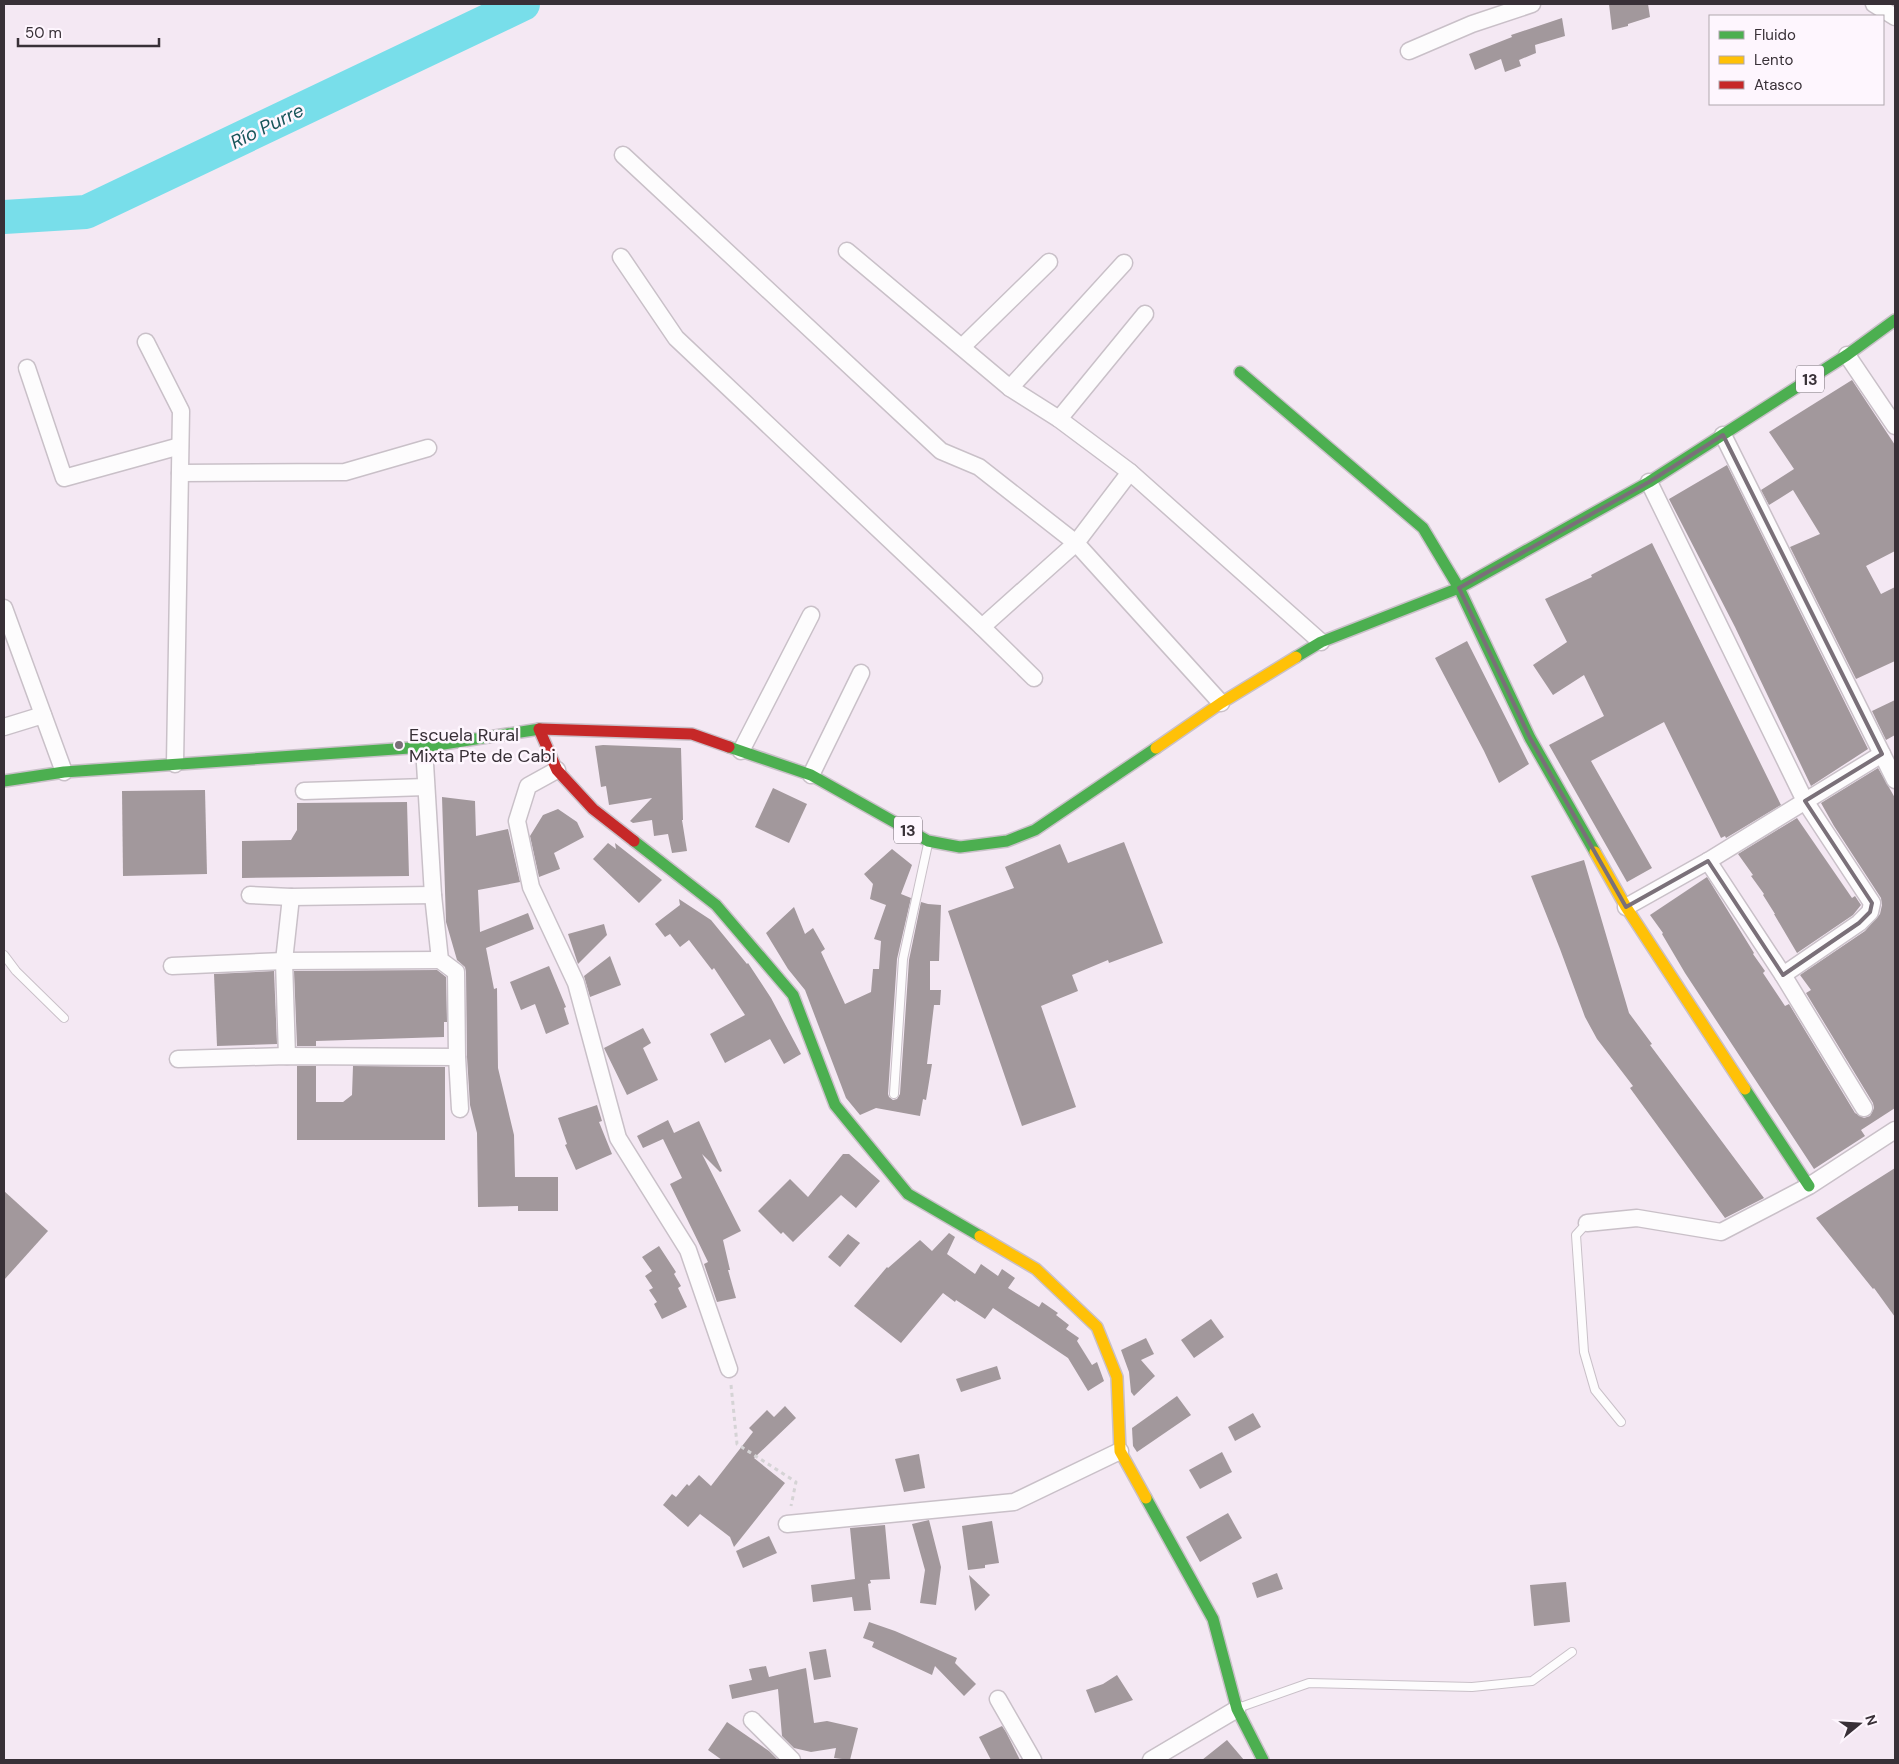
<svg xmlns="http://www.w3.org/2000/svg" width="1899" height="1764" font-family="'DM Sans',sans-serif">
<style>
.lines{fill:none;stroke-linecap:round;stroke-linejoin:round}
.river{stroke:#78deea;stroke-width:34}
.building{fill:#a2989c}
.lane-casing{stroke:#c9c0c8;stroke-width:10}
.street-casing{stroke:#c9c0c8;stroke-width:19}
.fast-casing{stroke:#c9c0c8;stroke-width:14}
.slow-casing{stroke:#c9c0c8;stroke-width:14}
.jam-casing{stroke:#c9c0c8;stroke-width:14}
.path{stroke:#d5d3d5;stroke-width:3;stroke-dasharray:4 4;stroke-linecap:butt}
.lane{stroke:#fdfcfd;stroke-width:8}
.street{stroke:#fdfcfd;stroke-width:16}
.fast{stroke:#4caf50;stroke-width:11}
.slow{stroke:#ffc107;stroke-width:11}
.jam{stroke:#c62828;stroke-width:11}
.marked{fill:none;stroke:#7a7079;stroke-width:4;stroke-linejoin:round}
.poi-dot{fill:#7a7079;stroke:#fef6fe;stroke-width:2}
.labels{text-anchor:middle;dominant-baseline:central;stroke-width:5;stroke-linejoin:round;paint-order:stroke}
.shield{fill:#fef6fe;stroke:#736b73;stroke-width:1}
.shield-label{font-size:16px;font-weight:bold;fill:#383037}
.poi-label{font-size:18px;fill:#383037;stroke:#fef6fe;text-anchor:start}
.water-label{font-size:19px;font-style:italic;fill:#17555a;stroke:#fef6fe}
</style>
<rect width="100%" height="100%" fill="#f4e8f3"/>
<g class="lines">
<path class="river" d="M4,217l82,-5 437,-208"/>
</g>
<g class="building">
<path d="M1609,4h39l2,13 -22,7v2l-16,4z"/>
<path d="M1562,18l3,18 -30,9 1,8 -17,7 2,6 -16,6 -4,-13 -26,11 -6,-16 43,-17 -1,-2z"/>
<path d="M1852,380l43,65v106l-29,15 15,28 14,-7v74l-39,18 -66,-132 30,-13 -27,-44 -24,15 -8,-15 33,-21 -25,-37z"/>
<path d="M1727,465l141,284 -57,37 -76,-159 -66,-128z"/>
<path d="M1652,543l129,262 -55,33 -1,-2 -4,2 -57,-116 -73,39 61,107 -25,14 -78,-137 55,-29 -20,-41 -31,20 -20,-30 34,-23 -22,-43 47,-22 -1,-2z"/>
<path d="M1467,641l62,123 -30,19 -15,-32 -49,-93z"/>
<path d="M1895,700v35l-9,5 -14,-29z"/>
<path d="M603,745l78,3 2,72h-1l5,31 -15,2 -4,-19 -14,2 -2,-16 -19,3 -3,-2 22,-23 -43,7 -3,-19 -5,1 -6,-41z"/>
<path d="M1878,768l17,30v310l-34,22 4,6 -51,33 -129,-196 -23,-39 1,-1 -13,-18 57,-38 47,76 -1,1 12,17 -2,2 22,33 4,-2 66,109 9,5 6,-2 4,-8 -1,-5 -67,-110 5,-3 -11,-15 65,-44 15,-17 2,-9 -1,-7 -47,-72 -13,-23z"/>
<path d="M773,788l34,16 -18,39 -34,-16z"/>
<path d="M205,790l2,84 -84,2 -1,-85z"/>
<path d="M442,797l33,4 1,35 32,-7 12,53 -42,8 2,42 48,-19 6,16 -48,19 8,41 3,-1 1,80 16,67 1,42h43v34h-40v-5l-40,1 -1,-74 -7,-28 -3,-48 -1,-85 -1,-5 -8,-7 -11,-38z"/>
<path d="M407,802l2,74 -167,2v-37l49,-1 6,-10v-27z"/>
<path d="M558,809l19,13 7,15 -30,16 6,16 -21,8 -9,-41 13,-21z"/>
<path d="M1797,818l55,80 3,-2 6,9 -8,10 -56,38 -23,-39h1l-12,-19 1,-1 -13,-18 2,-1 -15,-21z"/>
<path d="M1124,842l39,101 -54,20 -1,-3 -36,15 6,16 -37,15 35,101 -54,19 -74,-215 66,-23 -9,-21 55,-23 8,19z"/>
<path d="M608,843l8,6 -1,-6 47,37 -23,23 -46,-44z"/>
<path d="M892,849l20,16 -11,29 10,4 -14,61 -9,135 1,3 4,3 4,-1 3,-5 9,-134 12,-58 7,2 13,1 -2,56h-9v29h11l-1,15h-6l-7,59h5l-6,36 -3,-1 -3,17 -44,-8 -16,7 -14,-17 -41,-108 -17,-21 -22,-36 28,-26 11,27 8,-6 12,21 -4,3 24,52 26,-12 2,-23h6l2,-28 -7,-2 12,-34 -16,-6 3,-15 -9,-10z"/>
<path d="M1584,860l45,153 23,31 -2,1 114,153 -39,20 -95,-130 3,-2 -36,-47 -12,-22 -25,-68 -29,-73z"/>
<path d="M679,899l32,21 36,44 1,-1 23,35 30,56 -17,10 -14,-25 -45,24 -15,-29 35,-19 -31,-47 -2,2 -23,-30 -9,7 -10,-13 -5,3 -10,-13 25,-19z"/>
<path d="M604,924l3,11 -29,29 -10,-30z"/>
<path d="M610,956l11,29 -31,12 -6,-21z"/>
<path d="M549,966l17,41 -2,1 5,16 -23,10 -11,-30 -14,6 -11,-28z"/>
<path d="M437,970l9,7 1,45h-3v15l-128,4v5h-19l-3,-75z"/>
<path d="M274,971l3,73 -60,2 -3,-72z"/>
<path d="M643,1028l8,15 -8,5 15,32 -31,15 -23,-47z"/>
<path d="M297,1066h19v36h27l9,-7 1,-29 92,1v73h-148z"/>
<path d="M597,1105l5,16 -3,1 13,32 -36,16 -11,-25 2,-1 -9,-26z"/>
<path d="M668,1120l6,13 25,-12 23,50 -2,1 -18,-18 39,77 -18,9 7,30h-2l8,28 -19,4 -13,-38 4,-2 -38,-78 12,-6 -19,-39 -20,9 -6,-12z"/>
<path d="M843,1154h6l31,27 -24,27 -15,-13 -48,47 -10,-10 -2,2 -23,-23 32,-32 18,18z"/>
<path d="M1895,1168v149l-21,-29 -1,1 -57,-71z"/>
<path d="M4,1191l44,40 -44,49z"/>
<path d="M949,1233l6,4 -8,17 28,20 6,-10 17,12 4,-7 13,9 -7,10 31,19 3,-5 16,11 -2,2 13,10 -3,4 13,9 -2,3 15,24 5,-3 7,19 -16,10 -20,-33 -75,-50 -8,11 -29,-19 -1,2 -12,-9 -42,50 -47,-37 33,-39 1,1 32,-28 12,11z"/>
<path d="M848,1234l12,9 -20,24 -12,-10z"/>
<path d="M659,1246l17,26 -2,2 7,12 -3,2 9,19 -25,12 -8,-15 3,-2 -8,-12 4,-2 -8,-12 7,-5 -10,-14z"/>
<path d="M1211,1319l13,18 -30,21 -13,-18z"/>
<path d="M1146,1338l8,16 -13,6 14,16 -21,20 -3,-4 -2,-20 -8,-22z"/>
<path d="M997,1366l4,13 -40,13 -5,-13z"/>
<path d="M1177,1396l14,19 -54,37 -4,-6 -1,-18z"/>
<path d="M785,1406l11,12 -42,40 31,25 -51,64 -4,-10 -30,-23 -12,13 -25,-22 9,-11 4,3 11,-13 2,2 10,-11 12,11 42,-54 -4,-4 18,-18 7,7z"/>
<path d="M1253,1413l8,14 -26,14 -7,-14z"/>
<path d="M1222,1452l10,20 -32,17 -11,-19z"/>
<path d="M919,1454l6,34 -21,4 -9,-33z"/>
<path d="M1228,1513l14,25 -42,24 -14,-25z"/>
<path d="M929,1520l12,47 -5,38 -16,-2 5,-33 -13,-46z"/>
<path d="M992,1521l7,42 -14,2v3l-17,2 -6,-44z"/>
<path d="M885,1525l5,54 -20,1 1,3 -3,1 3,26 -17,1 -2,-14 -39,5 -2,-17 44,-6 -5,-51z"/>
<path d="M769,1536l8,17 -34,15 -7,-17z"/>
<path d="M1277,1573l6,16 -26,9 -5,-15z"/>
<path d="M969,1575l21,20 -15,16z"/>
<path d="M1566,1582l4,40 -36,4 -4,-41z"/>
<path d="M869,1622l26,9 62,27 -2,5 21,21 -12,12 -29,-30 -3,9 -60,-28 2,-5 -11,-4z"/>
<path d="M826,1649l5,28 -17,3 -5,-28z"/>
<path d="M766,1666l3,11 37,-9 8,55 13,-2 31,7 -8,32 -16,-2 2,-10 -25,4 -17,-4 -12,-12 -4,-47 -46,10 -3,-14 23,-5 -3,-11z"/>
<path d="M1117,1675l16,25 -38,13 -9,-23 17,-6z"/>
<path d="M727,1722l42,29 9,9h-56l-14,-10z"/>
<path d="M1002,1726l4,6 14,28h-29l-12,-23z"/>
<path d="M1227,1740l17,20h-42z"/>
</g>
<g class="lines">
<g class="lane-casing">
<g id="lane">
<path d="M4,955l12,16 48,47"/>
<path d="M894,1094l9,-135 25,-115"/>
<path d="M1587,1223l-11,12 8,117 11,38 26,32"/>
<path d="M1238,1708l71,-25 163,4 60,-6 40,-29"/>
</g>
</g>
<g class="street-casing">
<g id="street">
<path d="M1874,4l21,13"/>
<path d="M1409,51l63,-27 60,-20"/>
<path d="M623,155l318,296 38,16 97,76 145,160"/>
<path d="M847,251l163,137 49,31 71,53 191,170"/>
<path d="M621,257l55,81 306,289 52,51"/>
<path d="M146,342l35,69 -6,353"/>
<path d="M963,346l86,-84"/>
<path d="M1847,355l48,71"/>
<path d="M27,368l37,110 116,-32"/>
<path d="M1010,388l114,-125"/>
<path d="M1059,419l86,-105"/>
<path d="M1723,435l172,345"/>
<path d="M180,473l165,-1 83,-24"/>
<path d="M1649,482l156,319 67,102 -2,9 -11,11 -76,52 -75,-114"/>
<path d="M4,608l60,164"/>
<path d="M982,627l94,-84 54,-71"/>
<path d="M4,727l39,-12"/>
<path d="M424,747l9,148 7,65 16,12 1,85 3,52"/>
<path d="M741,751l70,-136"/>
<path d="M557,770l-29,16 -11,35 14,66 45,96 42,155 70,112 41,119"/>
<path d="M811,775l50,-102"/>
<path d="M304,791l122,-4"/>
<path d="M250,895l41,2 142,-2"/>
<path d="M1626,907l82,-46 174,-107"/>
<path d="M172,966l112,-5 156,-1"/>
<path d="M1783,975l81,133"/>
<path d="M287,1056l-3,-95 7,-64"/>
<path d="M178,1059l109,-3 170,1"/>
<path d="M1587,1223l50,-5 84,14 88,-46 86,-56"/>
<path d="M787,1524l227,-22 106,-51"/>
<path d="M998,1699l35,61"/>
<path d="M752,1720l40,40"/>
<path d="M1151,1760l86,-51"/>
</g>
</g>
<g class="fast-casing">
<g id="fast">
<path d="M1240,372l183,156 36,60 71,150 65,114"/>
<path d="M1296,657l25,-15 138,-54 190,-106 198,-127 48,-35"/>
<path d="M729,747l82,28 117,66 32,6 47,-6 28,-11 121,-82"/>
<path d="M4,781l60,-9 360,-25 116,-18"/>
<path d="M634,841l82,64 77,90 42,110 73,89 72,42"/>
<path d="M1745,1089l64,97"/>
<path d="M1146,1498l67,121 24,90 26,51"/>
</g>
</g>
<g class="slow-casing">
<g id="slow">
<path d="M1156,748l65,-45 75,-46"/>
<path d="M1595,852l31,55 119,182"/>
<path d="M980,1236l56,33 61,58 20,50 3,74 26,47"/>
</g>
</g>
<g class="jam-casing">
<g id="jam">
<path d="M539,729l18,41 36,39 41,32"/>
<path d="M540,729l152,5 37,13"/>
</g>
</g>
<path class="path" d="M731,1385l6,59 59,38 -5,24"/>
<use href="#lane" class="lane"/>
<use href="#street" class="street"/>
<use href="#fast" class="fast"/>
<use href="#slow" class="slow"/>
<use href="#jam" class="jam"/>
</g>
<path class="marked" d="M1723,435l159,319 -77,47 67,102 -2,9 -11,11 -76,52 -75,-114 -82,46 -96,-169 -71,-150 190,-106z"/>
<circle class="poi-dot" cx="399" cy="745" r="5"/>
<g class="labels">
<g class="shield">
<rect x="1796" y="365.5" width="28" height="27" rx="4"/>
<rect x="894" y="816.5" width="28" height="27" rx="4"/>
</g>
<g class="shield-label">
<text x="1810" y="379">13</text>
<text x="908" y="830">13</text>
</g>
<g class="poi-label">
<text x="409" y="735">Escuela Rural<tspan x="409" dy="21">Mixta Pte de Cabi</tspan></text>
</g>
<g class="water-label">
<text transform="translate(267 126) rotate(-26)">Río Purre</text>
</g>
</g>
<rect width="1899" height="1764" fill="none" stroke="#383037" stroke-width="10"/>
<rect x="1709" y="15" width="175" height="90" fill="#fef6fe" stroke="#afa7ae"/>
<rect x="1719" y="31" width="25" height="8" fill="#4caf50" stroke="#afa7ae"/>
<text x="1754" y="40" font-size="15" fill="#383037">Fluido</text>
<rect x="1719" y="56" width="25" height="8" fill="#ffc107" stroke="#afa7ae"/>
<text x="1754" y="65" font-size="15" fill="#383037">Lento</text>
<rect x="1719" y="81" width="25" height="8" fill="#c62828" stroke="#afa7ae"/>
<text x="1754" y="90" font-size="15" fill="#383037">Atasco</text>
<g transform="translate(1859 1724) rotate(72)" stroke="#fef6fe" stroke-width="4" paint-order="stroke">
<path d="M0-4L9 19L0 12L-9 19Z" fill="#383037"/>
<text y="-8" font-size="14" font-weight="bold" text-anchor="middle" fill="#383037">N</text>
</g>
<path d="M18 38v8h141v-8" fill="none" stroke="#383037" stroke-width="2.5"/>
<text x="25" y="38" font-size="15" fill="#383037" stroke="#fef6fe" stroke-width="4" paint-order="stroke">50 m</text>
</svg>
